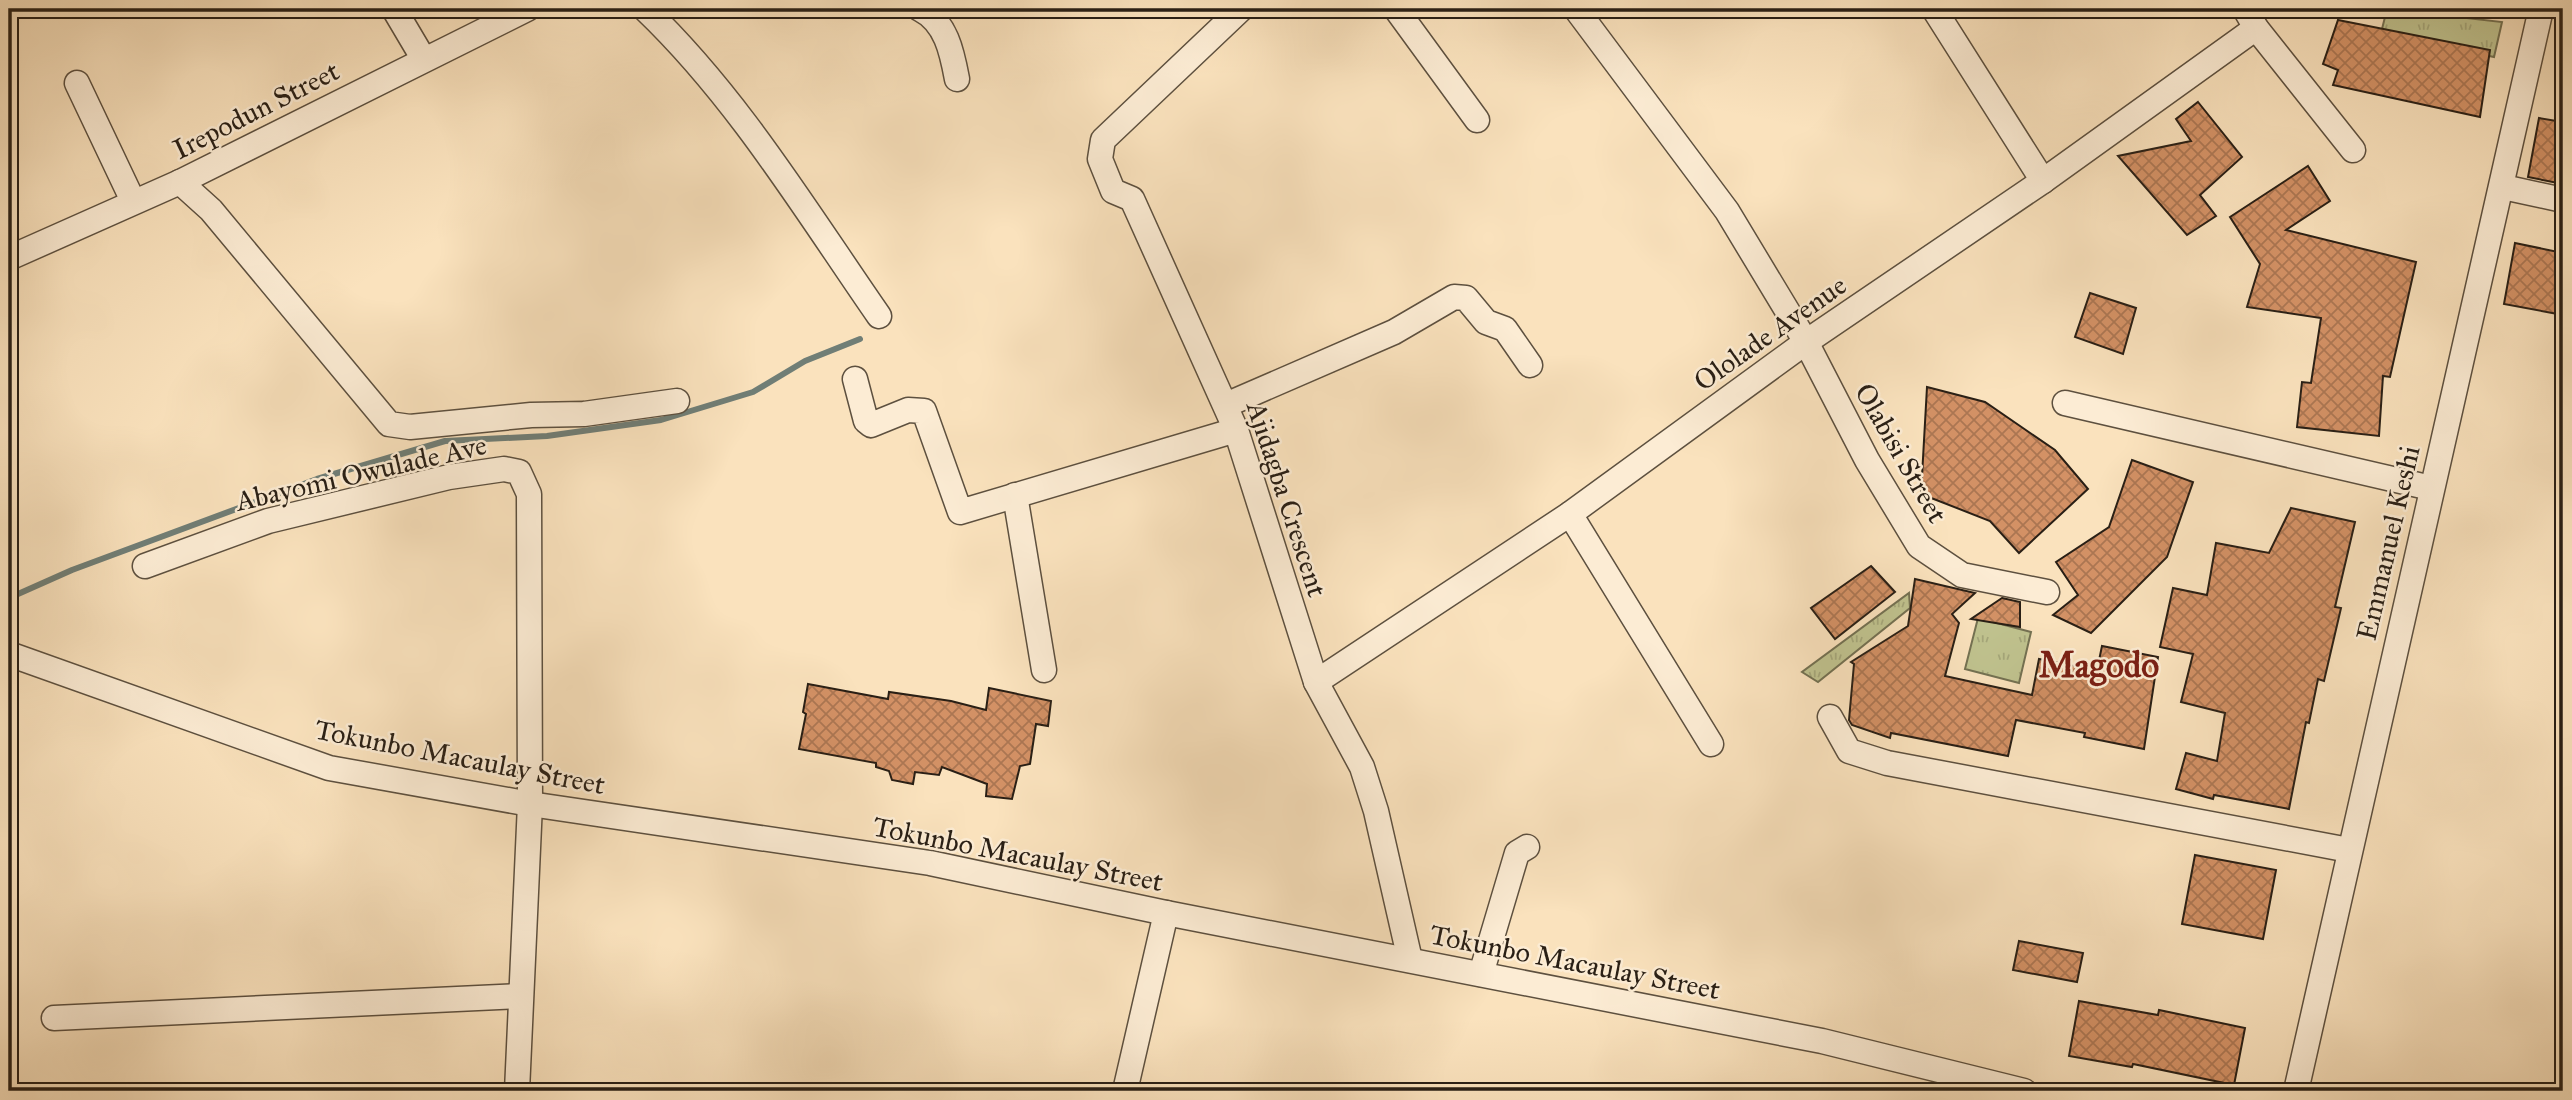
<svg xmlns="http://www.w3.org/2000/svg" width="2572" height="1100" font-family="'IM FELL Great Primer',serif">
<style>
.grass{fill:url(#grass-tufts);stroke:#747152;stroke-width:2}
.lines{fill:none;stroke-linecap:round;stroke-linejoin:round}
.stream{stroke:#707e76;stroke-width:6}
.building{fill:url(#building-cross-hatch);stroke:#291f15;stroke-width:2}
.street-casing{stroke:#5d503f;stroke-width:27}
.street{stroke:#fcecd4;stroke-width:24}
.labels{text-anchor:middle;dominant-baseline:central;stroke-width:5;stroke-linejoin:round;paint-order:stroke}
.street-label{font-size:28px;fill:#291f15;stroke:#fcecd4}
.district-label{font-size:35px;font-weight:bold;fill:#7a1f14;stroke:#fcecd4}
</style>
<defs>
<pattern id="grass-tufts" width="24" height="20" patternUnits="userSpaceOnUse" patternTransform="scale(1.75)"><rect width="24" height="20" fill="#c0c38f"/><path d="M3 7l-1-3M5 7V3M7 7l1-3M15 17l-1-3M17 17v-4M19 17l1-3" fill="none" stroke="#a5a77a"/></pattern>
<pattern id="building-cross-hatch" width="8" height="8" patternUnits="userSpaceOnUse" patternTransform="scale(1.75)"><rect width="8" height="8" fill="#d39165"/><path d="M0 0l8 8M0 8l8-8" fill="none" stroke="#ab7652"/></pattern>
</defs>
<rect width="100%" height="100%" fill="#fae2bd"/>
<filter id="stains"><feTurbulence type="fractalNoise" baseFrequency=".00286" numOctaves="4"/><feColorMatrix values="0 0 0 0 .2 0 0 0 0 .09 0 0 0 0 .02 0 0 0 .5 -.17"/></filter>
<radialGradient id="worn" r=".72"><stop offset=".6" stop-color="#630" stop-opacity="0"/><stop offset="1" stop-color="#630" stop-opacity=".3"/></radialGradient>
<g class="grass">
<path d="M2387,9l115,13 -8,35 -113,-24z"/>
<path d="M1909,593l1,15 -92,74 -16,-10z"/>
<path d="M1978,618l53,14 -12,51 -54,-14z"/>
</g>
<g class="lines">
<path class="stream" d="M9,598l63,-28 245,-91 128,-38 102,-5 114,-16 92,-28 52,-31 55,-22"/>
</g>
<g class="building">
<path d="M2338,20l152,30 -10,67 -147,-32 5,-15 -15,-6z"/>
<path d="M2198,102l44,55 -42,38 16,21 -29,19 -69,-79 73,-15 -15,-22z"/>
<path d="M2539,118l24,4v62l-35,-7z"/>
<path d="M2308,166l22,35 -44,29 130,32 -26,115 -7,-1 -4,60 -82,-9 5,-45 9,1 10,-65 -74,-11 13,-43 -30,-47z"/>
<path d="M2515,243l48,10v62l-59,-11z"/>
<path d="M2090,293l46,15 -13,46 -48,-17z"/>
<path d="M1927,387l58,15 70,48 33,39 -69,64 -29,-32 -69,-27z"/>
<path d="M2132,460l61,22 -26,75 -76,76 -38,-18 25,-20 -22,-33 53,-35z"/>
<path d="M2291,508l64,14 -20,85 6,1 -17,73 -6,-2 -9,44 -3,-1 -17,87 -75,-14 -1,4 -37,-10 10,-36 31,8 8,-48 -44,-11 12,-48 -33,-7 13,-59 34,7 9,-52 53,10z"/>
<path d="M1871,566l24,26 -60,47 -24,-31z"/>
<path d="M1915,579l60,14 -23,21 7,9 -14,53 87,19 7,-36 58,11 5,-24 56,11 -14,92 -60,-12 1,-4 -69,-13 -8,36 -117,-23 -1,5 -38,-13 -3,-5 5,-56 -3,-2 57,-36z"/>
<path d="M2002,598l18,4v25l-49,-8z"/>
<path d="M808,684l80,15 1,-7 62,9 35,9 3,-22 62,13 -3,25 -12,-2 -6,40 -10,2 -8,33 -26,-3 1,-12 -45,-17 -3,8 -24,-3 -2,12 -21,-4 -3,-9 -13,-4v-4l-77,-14 7,-35 -3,-2z"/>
<path d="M2195,855l81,15 -13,69 -81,-15z"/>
<path d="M2019,941l64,12 -6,29 -64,-12z"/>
<path d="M2079,1001l79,14 1,-5 86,18 -11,57 -101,-21 -1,3 -63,-11z"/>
</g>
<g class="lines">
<g class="street-casing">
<g id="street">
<path d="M394,9l29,49"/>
<path d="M645,9c93,89 161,202 234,307"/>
<path d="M920,9c26,13 32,43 37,70"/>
<path d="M1241,9l-138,131 -3,19 13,32 19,8 104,231 80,252 46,85 14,44 34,149"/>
<path d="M1396,9l81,111"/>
<path d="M1576,9l151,202 79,131 61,118 52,86 43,29 85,17"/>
<path d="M1934,9l109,172"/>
<path d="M2245,9l11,19 97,122"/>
<path d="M77,83l56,118"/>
<path d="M180,182l31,28 178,214 21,3 121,-12 53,-1 93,-13"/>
<path d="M2503,187l60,13"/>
<path d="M9,258l171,-76 347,-173"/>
<path d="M855,379l11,42 5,4 37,-15 16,1 36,101 276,-82"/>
<path d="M2065,403l366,85"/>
<path d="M1226,405l168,-73 60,-35 12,1 20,24 19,7 25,36"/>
<path d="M1015,495l29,175"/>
<path d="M1570,514l141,230"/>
<path d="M145,566l123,-45 181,-44 55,-8 15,3 10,22 1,310 -13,287"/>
<path d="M9,654l320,114 201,36 400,59 236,50 656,128 202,50"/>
<path d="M1316,682l254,-168 236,-172 237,-161 213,-153"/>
<path d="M1830,717l19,34 38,12 462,87"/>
<path d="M1481,974l36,-121 10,-6"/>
<path d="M54,1018l466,-22"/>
<path d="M1125,1091l41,-178"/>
<path d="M2296,1091l245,-1082"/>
</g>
</g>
<use href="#street" class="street"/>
</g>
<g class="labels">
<g class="street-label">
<text transform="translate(256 110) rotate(-27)">Irepodun Street</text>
<text transform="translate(1770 333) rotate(-35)">Ololade Avenue</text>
<text transform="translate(1901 453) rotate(60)">Olabisi Street</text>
<text transform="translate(361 473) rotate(-13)">Abayomi Owulade Ave</text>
<text transform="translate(1287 499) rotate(72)">Ajidagba Crescent</text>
<text transform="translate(2388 543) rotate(-77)">Emmanuel Keshi</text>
<text transform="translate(460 757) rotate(11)">Tokunbo Macaulay Street</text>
<text transform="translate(1018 854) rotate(11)">Tokunbo Macaulay Street</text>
<text transform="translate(1575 962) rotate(11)">Tokunbo Macaulay Street</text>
</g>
<g class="district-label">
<text x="2099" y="665">Magodo</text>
</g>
</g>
<rect width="2572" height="1100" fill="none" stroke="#fae2bd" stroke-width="35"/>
<rect x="10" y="10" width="2551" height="1079" fill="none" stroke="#291f15" stroke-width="3.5"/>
<rect x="18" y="18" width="2537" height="1065" fill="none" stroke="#291f15" stroke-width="2"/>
<rect width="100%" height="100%" filter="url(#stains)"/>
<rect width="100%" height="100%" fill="url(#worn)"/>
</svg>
